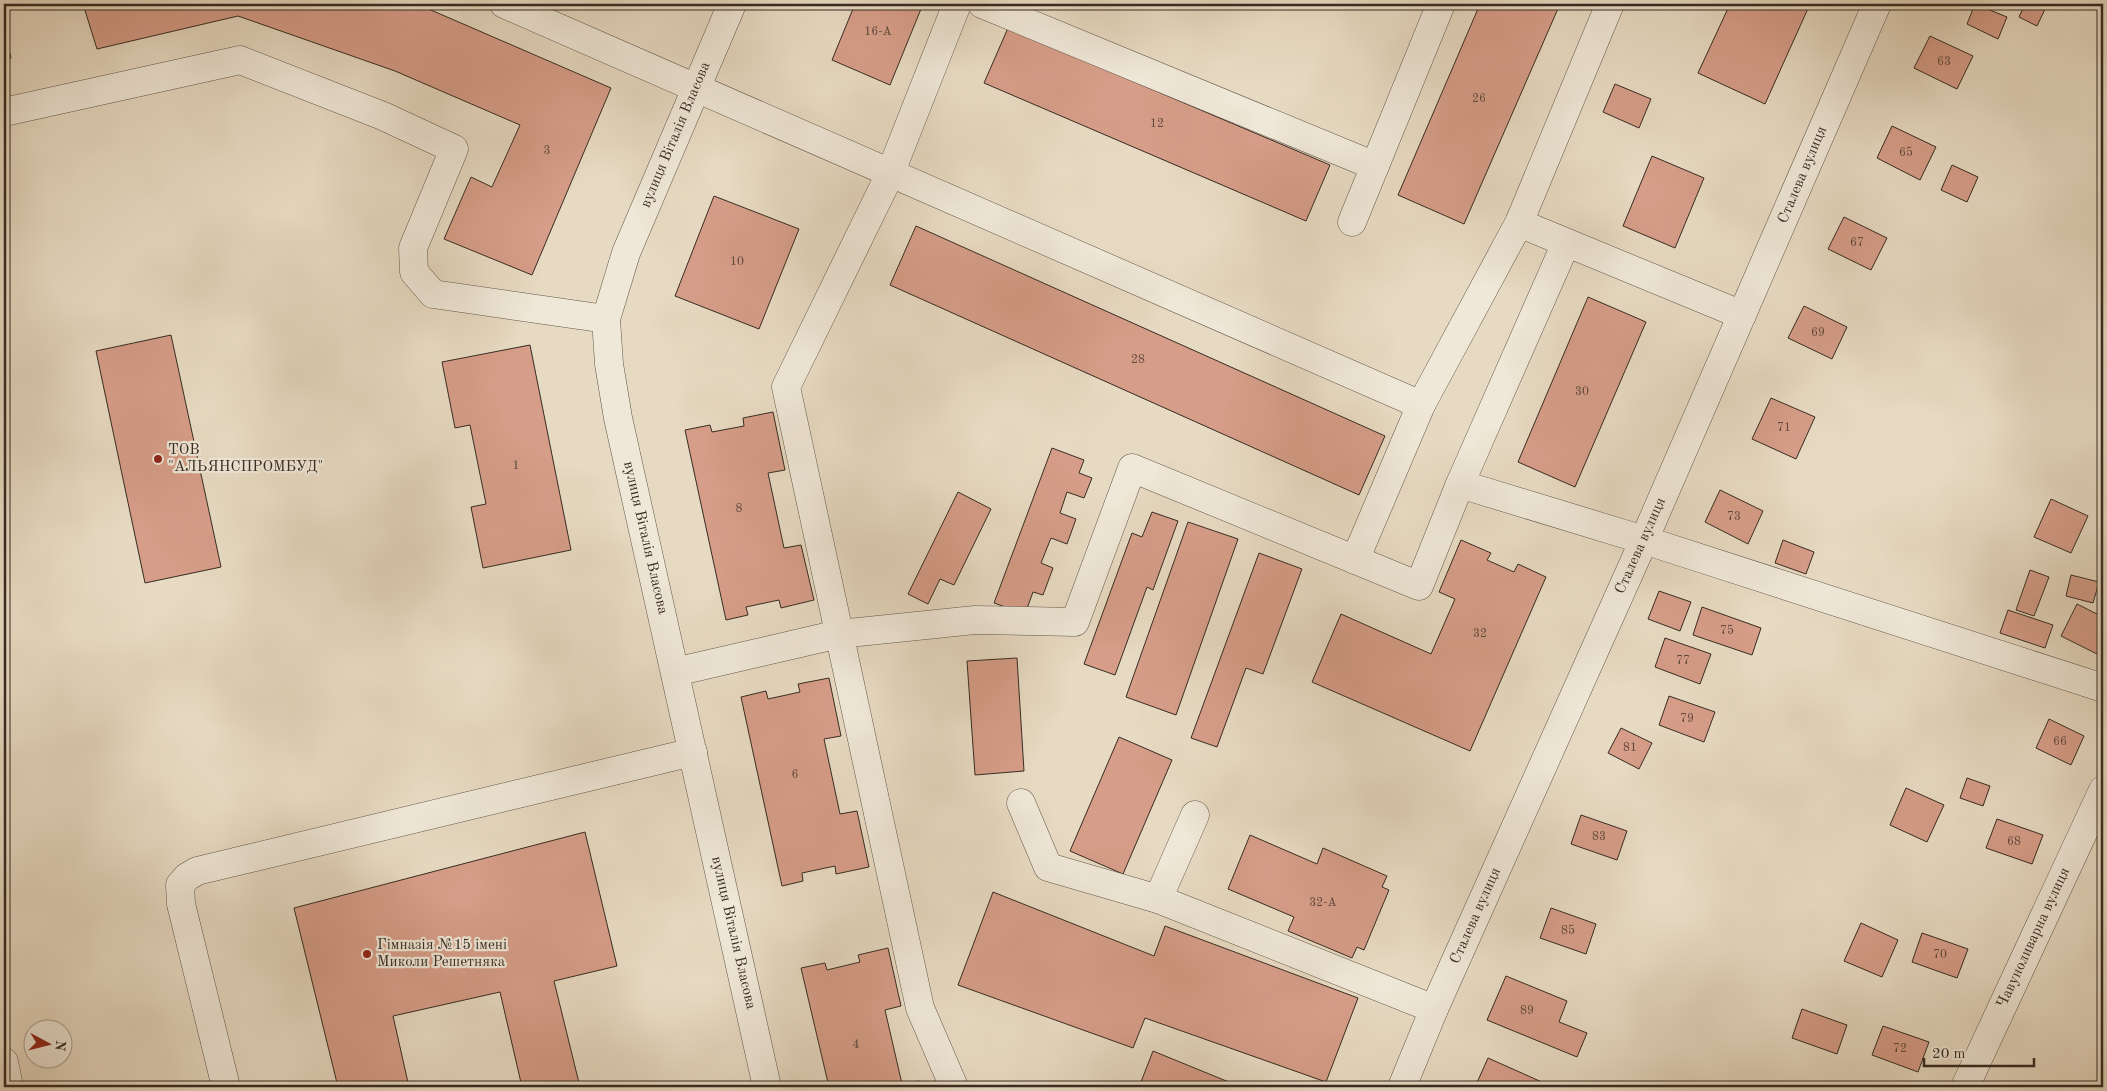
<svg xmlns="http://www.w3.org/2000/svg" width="2107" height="1091" font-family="'Old Standard TT',serif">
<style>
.building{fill:#d69d88;stroke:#362b23}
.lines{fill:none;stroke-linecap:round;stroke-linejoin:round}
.minor-casing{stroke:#62574b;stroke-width:29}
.minor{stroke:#efe7d7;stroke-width:28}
.poi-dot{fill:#8f2418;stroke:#efe7d7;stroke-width:2}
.labels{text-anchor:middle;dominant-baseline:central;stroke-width:4.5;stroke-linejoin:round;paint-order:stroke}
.number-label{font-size:12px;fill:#5e483c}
.street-label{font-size:15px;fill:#362b23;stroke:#efe7d7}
.poi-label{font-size:15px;fill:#362b23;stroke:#efe7d7;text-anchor:start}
</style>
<rect width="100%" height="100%" fill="#e7dac2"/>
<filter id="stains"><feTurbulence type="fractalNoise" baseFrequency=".004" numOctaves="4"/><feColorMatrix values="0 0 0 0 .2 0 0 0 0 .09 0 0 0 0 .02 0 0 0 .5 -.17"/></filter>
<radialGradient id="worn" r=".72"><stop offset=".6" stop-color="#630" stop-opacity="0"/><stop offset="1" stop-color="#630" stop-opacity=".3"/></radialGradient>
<g class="building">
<path d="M83,4h334l194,84 -79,187 -88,-36 27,-62 21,10 28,-62 -125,-54 -157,-55 -141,33z"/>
<path d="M855,4h68l-33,81 -58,-25z"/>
<path d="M1480,4h80l-96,220 -66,-29z"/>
<path d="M1730,4h80l-45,100 -67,-31z"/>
<path d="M1975,4l32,13 -9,22 -31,-15z"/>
<path d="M2025,4l22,1 -10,21 -18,-9z"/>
<path d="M1008,28l322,137 -24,56 -322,-138z"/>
<path d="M4,29l7,29 -7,2z"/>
<path d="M1930,36l43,20 -16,33 -43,-21z"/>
<path d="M1615,84l36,15 -12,29 -36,-16z"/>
<path d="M1892,126l44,21 -16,33 -43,-22z"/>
<path d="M1652,156l52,22 -29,70 -52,-22z"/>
<path d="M1952,165l26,12 -11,25 -26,-12z"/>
<path d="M714,196l85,33 -40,100 -84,-33z"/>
<path d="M1844,217l43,21 -16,32 -43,-21z"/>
<path d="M916,226l469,210 -26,59 -469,-210z"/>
<path d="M1588,297l58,25 -71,165 -57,-25z"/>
<path d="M1804,306l43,21 -15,32 -44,-21z"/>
<path d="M171,335l50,232 -76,16 -49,-232z"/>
<path d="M530,345l41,205 -88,18 -12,-61 15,-3 -16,-79 -15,3 -13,-66z"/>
<path d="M1771,398l44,19 -19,42 -44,-20z"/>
<path d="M773,412l12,58 -17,3 16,75 17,-3 13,55 -33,8 -2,-8 -33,7 2,8 -22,5 -41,-190 25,-5 2,7 32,-6 -1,-8z"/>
<path d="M1052,448l32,12 -5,13 13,5 -8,20 -17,-6 -7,21 16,6 -9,25 -16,-6 -10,25 12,5 -10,27 -10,-3 -8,22 -31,-11z"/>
<path d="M1720,490l43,21 -15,33 -43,-22z"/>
<path d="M958,492l33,17 -37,76 -14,-6 -12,25 -20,-10z"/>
<path d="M2051,499l37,17 -17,37 -37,-16z"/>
<path d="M1152,512l26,9 -25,69 -6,-3 -32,88 -31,-11 48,-131 10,4z"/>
<path d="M1188,522l50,17 -62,176 -50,-18z"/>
<path d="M1461,540l30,13 -4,7 27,12 4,-8 28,13 -76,174 -158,-69 29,-68 90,40 24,-55 -16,-7z"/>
<path d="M1783,540l31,12 -8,22 -31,-11z"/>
<path d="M1259,553l43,16 -39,105 -17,-6 -29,79 -26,-9z"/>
<path d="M2030,570l19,7 -15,39 -18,-6z"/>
<path d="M2071,575l28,7 -6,21 -27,-7z"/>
<path d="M1659,591l32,11 -11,29 -32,-12z"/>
<path d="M2077,604l26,13v40l-42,-21z"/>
<path d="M1702,607l59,21 -9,27 -59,-20z"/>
<path d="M2008,610l45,15 -8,23 -45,-15z"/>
<path d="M1665,638l46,16 -11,30 -45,-17z"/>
<path d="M1017,658l7,113 -49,4 -8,-114z"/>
<path d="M829,678l12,58 -17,3 16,75 17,-3 12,56 -33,7 -1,-8 -33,7 1,8 -21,5 -41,-189 25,-6 2,8 32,-7 -2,-8z"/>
<path d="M1669,696l46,16 -11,30 -45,-17z"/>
<path d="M2049,719l35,17 -13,29 -35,-17z"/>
<path d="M1621,728l31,15 -13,26 -31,-16z"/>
<path d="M1119,737l53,23 -49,114 -53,-23z"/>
<path d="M1967,778l23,8 -7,20 -23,-8z"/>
<path d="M1906,788l38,17 -17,37 -37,-17z"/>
<path d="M1581,815l46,16 -10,29 -46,-16z"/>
<path d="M1997,819l46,16 -11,29 -46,-16z"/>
<path d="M585,832l32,134 -63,15 26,106h-58l-22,-95 -107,24 16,71h-71l-44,-179z"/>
<path d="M1250,835l67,29 6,-16 64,28 -5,11 7,3 -25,60 -7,-3 -5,11 -64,-27 6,-14 -66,-28z"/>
<path d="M993,892l161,64 11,-30 193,72 -32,84 -181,-64 -12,30 -175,-63z"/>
<path d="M1551,908l45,16 -10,30 -46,-16z"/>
<path d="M1861,923l37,17 -16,37 -38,-16z"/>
<path d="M1922,933l46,16 -11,29 -45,-16z"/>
<path d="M888,948l13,58 -16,4 17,74 17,-3 1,6h-91l-28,-119 24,-5 2,7 33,-8 -2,-7z"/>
<path d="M1506,976l61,25 -8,21 28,11 -10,24 -90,-37z"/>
<path d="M1802,1009l45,16 -10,29 -45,-16z"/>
<path d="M1883,1026l46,16 -11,30 -46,-17z"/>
<path d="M1153,1051l88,36h-102z"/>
<path d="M1488,1058l65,29h-78z"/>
</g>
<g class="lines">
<g class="minor-casing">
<g id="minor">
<path d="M504,4l917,401 98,-182 223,92"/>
<path d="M732,4l-106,249 -20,66 3,45 9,54 149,669"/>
<path d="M982,4l393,162"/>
<path d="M4,112l236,-52 143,56 71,33 -41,99 1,24 19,22 173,25"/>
<path d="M1352,222l89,-218"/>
<path d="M1519,223l91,-219"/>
<path d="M1460,484l106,-241"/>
<path d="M1355,560l66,-155"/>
<path d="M675,672l164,-38 136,-14 100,2 57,-154 287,118 41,-102 184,56 459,148"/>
<path d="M1021,803l27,64 110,32"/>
<path d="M1195,815l-37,84 276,110"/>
<path d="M4,1062l5,25"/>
<path d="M226,1087l-45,-183 -1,-19 7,-8 10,-6 496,-119"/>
<path d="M954,1087l-34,-79 -134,-621 104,-213 67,-170"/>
<path d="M1402,1087l32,-78 210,-469 233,-536"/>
<path d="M1965,1087l138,-297"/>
</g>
</g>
<use href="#minor" class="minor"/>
</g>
<g class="poi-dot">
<circle cx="158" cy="459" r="5"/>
<circle cx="367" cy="954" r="5"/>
</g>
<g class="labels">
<g class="number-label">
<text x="878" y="32">16-А</text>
<text x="1944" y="62">63</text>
<text x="1479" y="99">26</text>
<text x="1157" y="124">12</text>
<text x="547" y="151">3</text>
<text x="1906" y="153">65</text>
<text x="1857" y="243">67</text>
<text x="737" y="262">10</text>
<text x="1818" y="333">69</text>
<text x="1138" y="360">28</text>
<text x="1582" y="392">30</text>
<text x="1784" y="428">71</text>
<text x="516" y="466">1</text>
<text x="739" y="509">8</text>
<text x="1734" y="517">73</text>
<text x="1727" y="631">75</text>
<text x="1480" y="634">32</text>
<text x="1683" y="661">77</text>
<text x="1687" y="719">79</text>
<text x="2060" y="742">66</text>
<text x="1630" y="748">81</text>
<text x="795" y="775">6</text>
<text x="1599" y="837">83</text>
<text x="2014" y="842">68</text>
<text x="1323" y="903">32-А</text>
<text x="1568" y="931">85</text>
<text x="1940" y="955">70</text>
<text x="1527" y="1011">89</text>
<text x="856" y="1045">4</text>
<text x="1900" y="1049">72</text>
</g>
<g class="street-label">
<text transform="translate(676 135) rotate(-67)">вулиця Віталія Власова</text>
<text transform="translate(1803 175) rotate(-67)">Сталева вулиця</text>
<text transform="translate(645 538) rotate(77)">вулиця Віталія Власова</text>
<text transform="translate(1641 546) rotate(-66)">Сталева вулиця</text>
<text transform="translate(1476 916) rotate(-66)">Сталева вулиця</text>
<text transform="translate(733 933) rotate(77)">вулиця Віталія Власова</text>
<text transform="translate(2034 938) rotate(-65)">Чавуноливарна вулиця</text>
</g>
<g class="poi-label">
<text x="168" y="450">ТОВ<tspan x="168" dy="17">"АЛЬЯНСПРОМБУД"</tspan></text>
<text x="377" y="945">Гімназія №15 імені<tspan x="377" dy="17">Миколи Решетняка</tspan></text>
</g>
</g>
<rect width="2107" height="1091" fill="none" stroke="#e7dac2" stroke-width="20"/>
<rect x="5" y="5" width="2097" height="1081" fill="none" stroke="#362b23" stroke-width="2.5"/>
<rect x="10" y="10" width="2087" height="1071" fill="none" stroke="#362b23"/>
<g transform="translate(48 1044) rotate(97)"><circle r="24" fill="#efe7d7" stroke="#a59c8f"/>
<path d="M0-4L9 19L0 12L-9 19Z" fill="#8f2418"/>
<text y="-8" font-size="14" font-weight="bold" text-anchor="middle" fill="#362b23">N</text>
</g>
<path d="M1924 1058v8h110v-8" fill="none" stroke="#362b23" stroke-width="2.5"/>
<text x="1932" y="1058" font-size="15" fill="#362b23" stroke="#efe7d7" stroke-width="4" paint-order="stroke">20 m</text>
<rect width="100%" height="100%" filter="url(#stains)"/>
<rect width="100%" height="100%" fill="url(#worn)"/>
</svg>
